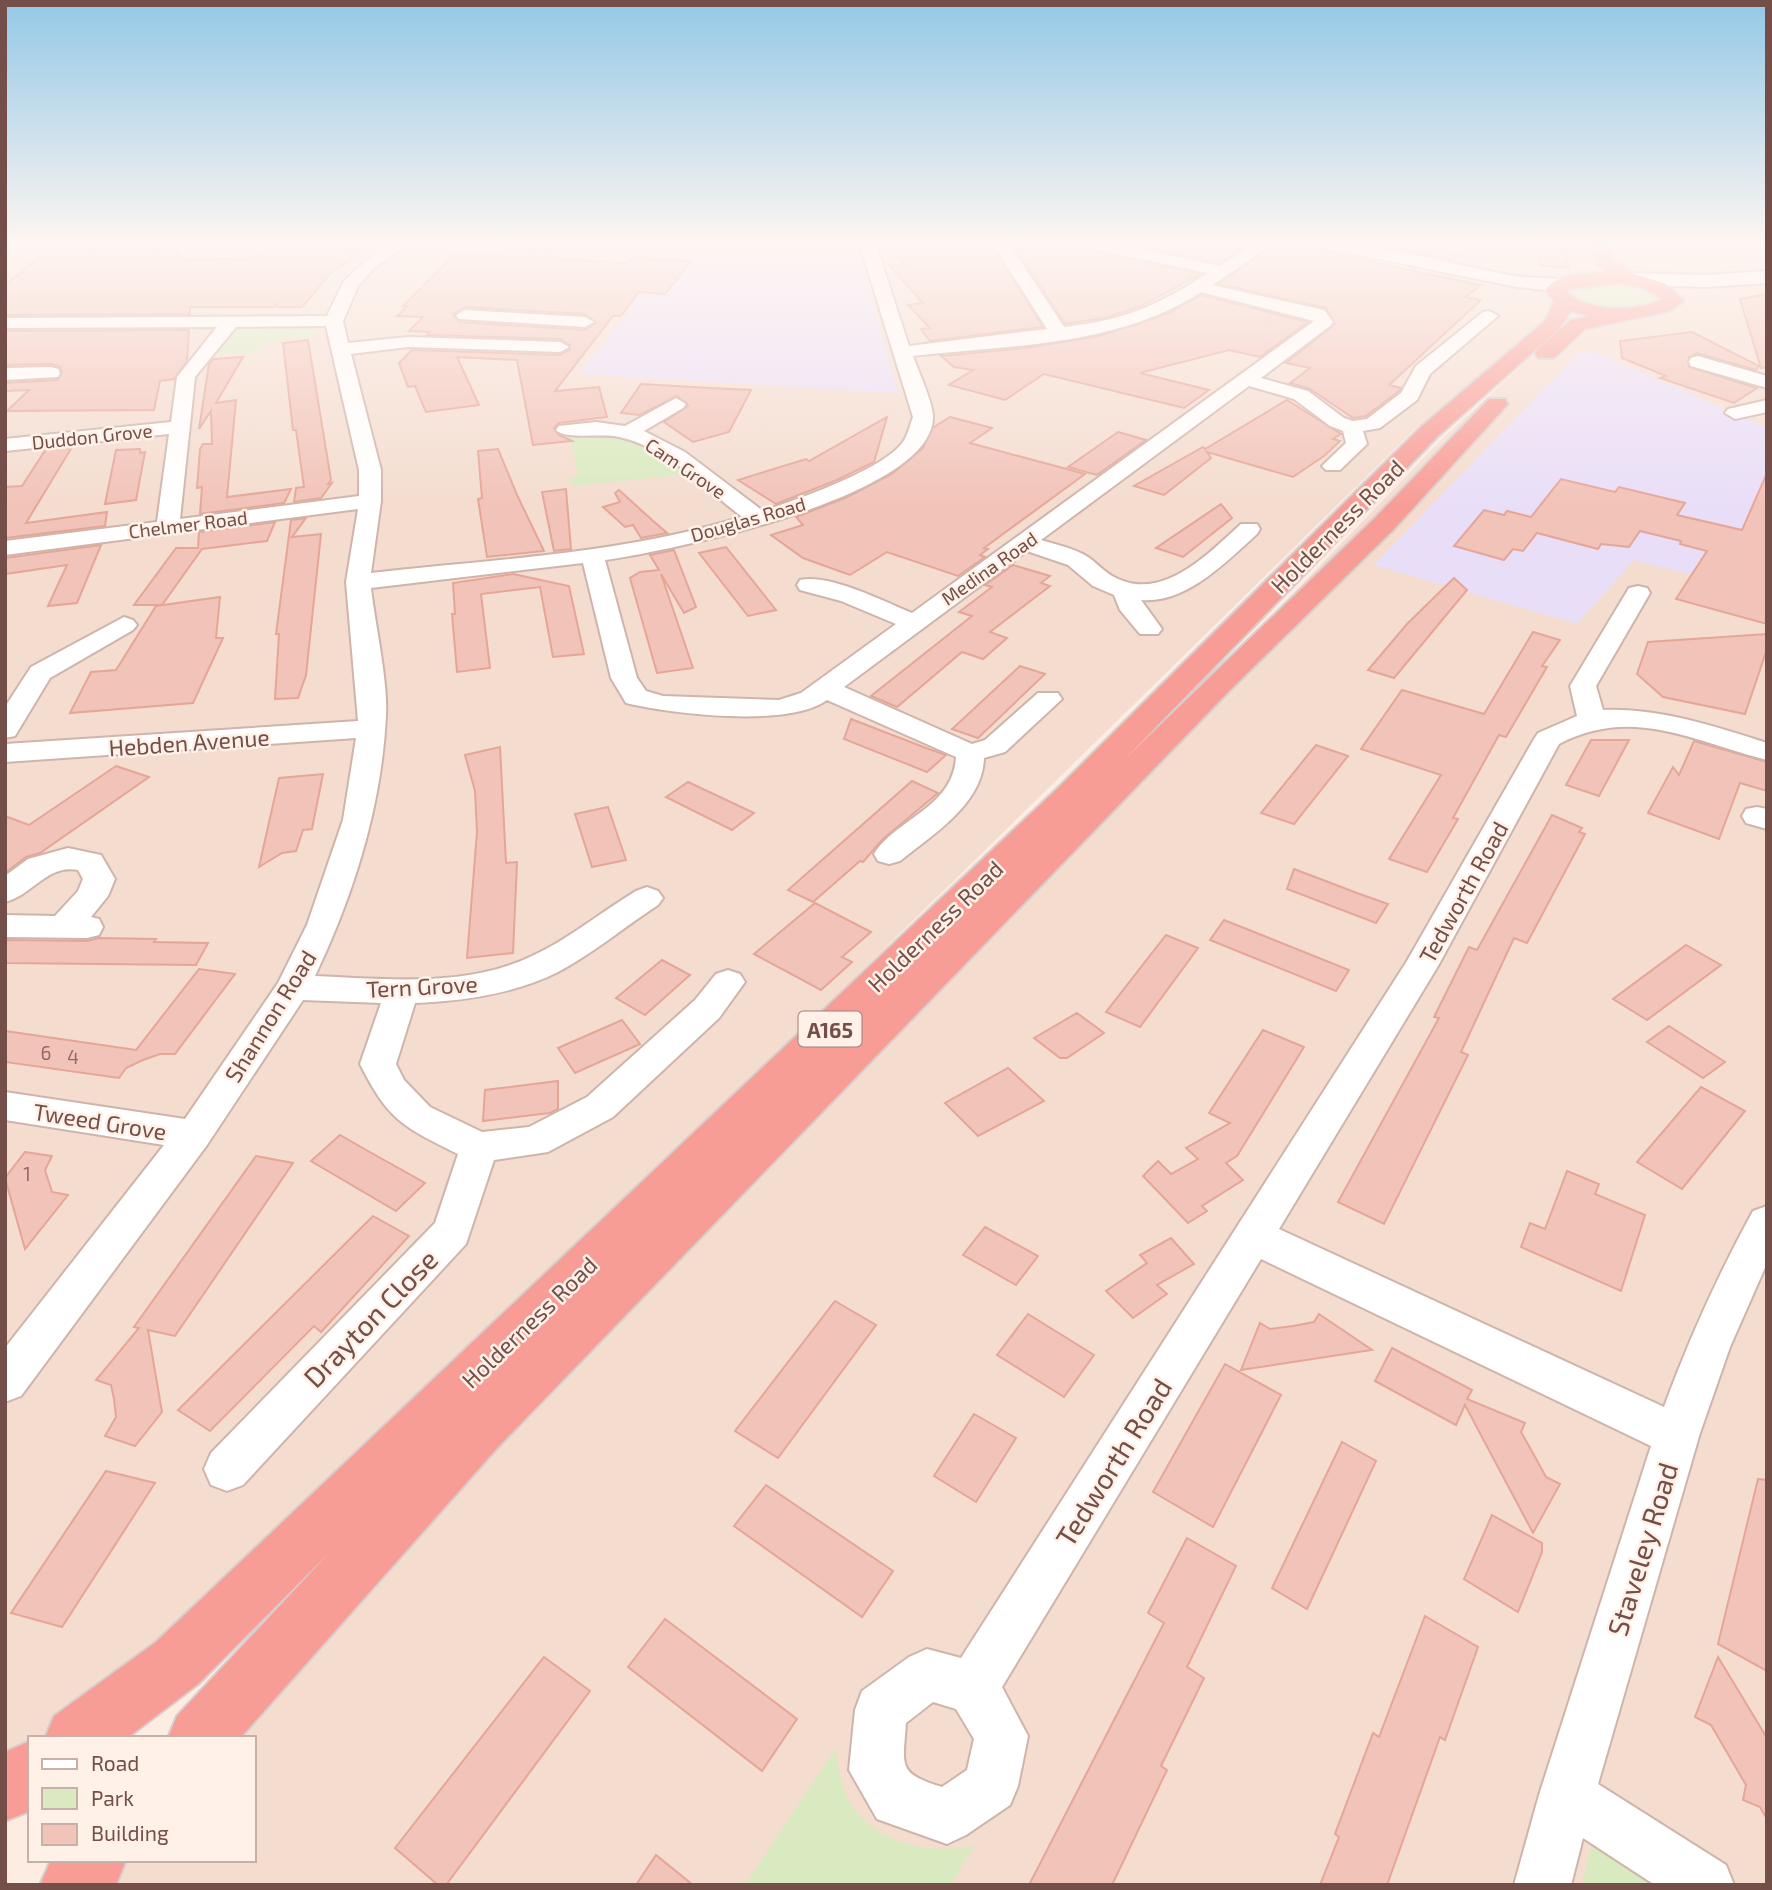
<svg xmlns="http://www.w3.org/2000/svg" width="1772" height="1890" font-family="'Exo 2',sans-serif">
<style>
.residential{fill:#f4dccf}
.education{fill:#e9def8}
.green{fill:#d9eac0}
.building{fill:#f2c3b8;stroke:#e5a698;stroke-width:2;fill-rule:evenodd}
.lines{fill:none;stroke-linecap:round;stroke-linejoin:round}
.street-casing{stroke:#cfb4ab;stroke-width:4}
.secondary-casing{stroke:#d3b2a8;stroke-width:4}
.highway-casing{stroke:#d8cdcc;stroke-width:4}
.street{fill:#fff;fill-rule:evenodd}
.secondary{fill:#fff;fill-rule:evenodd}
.highway{fill:#f89c96;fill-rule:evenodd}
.labels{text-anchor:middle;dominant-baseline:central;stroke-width:5;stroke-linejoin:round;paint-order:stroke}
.far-street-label{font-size:19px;fill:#744e48;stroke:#fff1e7}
.number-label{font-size:19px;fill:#946b64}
.shield{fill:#fff1e7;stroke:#9e7f78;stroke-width:2}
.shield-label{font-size:21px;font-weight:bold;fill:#744e48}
.street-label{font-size:23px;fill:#744e48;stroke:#fff1e7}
.near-street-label{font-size:28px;fill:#744e48;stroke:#fff1e7}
</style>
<rect width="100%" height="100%" fill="#fcece1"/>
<path class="residential" d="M5,242h1593l4,28 10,-28h155v1643h-1718l23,-25h182v-122h-63l1251,-1299 133,-123 -158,111 -1339,1311h-48v47l-25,24z"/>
<g class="education">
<path d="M639,242h216l43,151 -320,-19 58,-70 -55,-4z"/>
<path d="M1580,351l23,4 164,73v166l-133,-34 -57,64 -203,-59z"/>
</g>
<g class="green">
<path d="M199,242l107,1 -8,5h-46l-8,8 -105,2c16,-14 37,-3 60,-16z"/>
<path d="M1631,282l31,13v5c-29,17 -66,7 -95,-5l-1,-6 6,-4z"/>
<path d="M303,325l12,2 1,9 -56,7 1,10 -49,2 24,-25 8,-3z"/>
<path d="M591,431l53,11 46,32 -119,12 -2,-9 9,-1 -7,-35h-5v-4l19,-2z"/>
<path d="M836,1748c2,22 6,48 22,66 29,32 76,41 116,31l-23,40h-206z"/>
<path d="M1593,1840l74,45h-85z"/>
</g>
<g class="building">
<path d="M76,242h59l5,5 14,3 23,-8 1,17h76l7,-8h32l13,-7 58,7 -32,21 -30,35h-24l-1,-3 -2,3h-85v7l-185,1v-30l33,-27h60z"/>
<path d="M886,242h103l54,85 -113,14 -9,-12 9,-1 -22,-23 15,-2 -34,-38 16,1z"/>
<path d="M1011,242h64l9,8 117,24 -62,33 -35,11 -39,6z"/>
<path d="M1119,242h133l-33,21z"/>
<path d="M1278,242h31l9,8 162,35 -14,12 15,3 -92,85 12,3 -2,3 -33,25 -13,2 -43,-29 -20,-6 20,-15 -24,-5 49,-39 -9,-16 -107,-24z"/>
<path d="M1355,242h47l59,12 -9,6z"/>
<path d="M1538,242h27l3,26 -28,-3z"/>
<path d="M508,248l45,2 -9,8 80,5 10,-5 57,3 -26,33 -26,-2 -18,24h-8l-58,75 44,-4 8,30 -48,6 -5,5 5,7 13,6 -39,4 -16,-85 -60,-3 22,48 -53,7 -11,-26 -7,1 -9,-24 13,-13 148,5 10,-6v-4l-10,-6 -133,-4 3,-3 -21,-1 14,-14 -26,-1 11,-10h-5l53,-53 44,3zM465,307l120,7 11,9 -11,7 -126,-8 -6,-8z"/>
<path d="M1767,294v73l-6,1 -21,-69z"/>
<path d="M1201,295l107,27 -48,35 -31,-7 -89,23 69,17 -25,18 -140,-34 -39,26 -56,-15 24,-15 -19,-3 -13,-11 84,-8 74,-12 70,-23z"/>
<path d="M189,330l-2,31 -13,18 -14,2 -6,29 -147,1 22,-21 -24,1v-8l53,-3 4,-8 -3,-6 -8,-2 -46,1v-34z"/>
<path d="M1692,332l67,34 -3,4 -59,-17 -8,4v10l68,21 -23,15 -74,-25 6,-2 -44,-18 -2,-17z"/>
<path d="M308,340l23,140 -3,4 4,-1 -11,15 -27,4 2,-14 8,-1 -8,-57h-3l-10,-87z"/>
<path d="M243,357l-27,46 20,-3 -9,97 64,-8 -7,14 -84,11 2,-27 -5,1 3,-39 3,-5h9l-1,-33 -12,18 10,-65 5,-5z"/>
<path d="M641,384l70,4 40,2 -22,42 -36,10 -29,-20 24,-16 -11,-10 -37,19 -19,-2z"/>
<path d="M1287,400l54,34 -8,5 7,2 -16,15 -31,21 -86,-25 4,6 -47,37 -30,-9 69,-39 2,2z"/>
<path d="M887,417l-13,45 -37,18 -61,24 -38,-24 68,-21 3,2z"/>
<path d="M950,417l42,11 -22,15 115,31 -101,74 4,1 -8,6 5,2 -27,19 -71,-24 -37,23 -47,-17 -32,-23 32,-10 -7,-8 51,-20 45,-23 31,-26 8,-19z"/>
<path d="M1118,432l28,8 -49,35 -29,-8z"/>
<path d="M72,447l-46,76 81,-11 -2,14 -100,12v-51l17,-1 24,-37z"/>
<path d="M140,449v4l5,-1 -9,48 -31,4 11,-54z"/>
<path d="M498,449l19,46 27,56 -57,6 -9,-58 4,-1 -4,-47z"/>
<path d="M1767,473v151l-91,-25 31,-48 -27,-7 1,-3 -41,-10 -11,16 -28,-3 -3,5 -61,-16 -14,18 -10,-2 -9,11 -50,-14 30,-36 20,5 3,-4 24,6 30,-38 54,13 4,-5 66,16 -8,12 65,15z"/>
<path d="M566,489l5,60 -17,2 -12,-59z"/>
<path d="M619,490l33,30 15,13 -26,5 -8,-13 -8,2 -22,-20 17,-5 -5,-9z"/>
<path d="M1221,504l11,14 -49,39 -27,-9z"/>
<path d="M306,518l-14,19 29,-3 -15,141 -8,23 -23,1 4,-65h-3l15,-114z"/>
<path d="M275,522l-8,19 -65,8 -40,56h-28l42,-57h22l1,-16z"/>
<path d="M101,545l-24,58 -29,3 19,-41 -62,9v-16z"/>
<path d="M726,547l50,63 -28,6 -49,-63z"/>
<path d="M674,550l22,57 -12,6 -23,-39 32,94 -36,5 -27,-95 10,-6 19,-2 -9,-15z"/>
<path d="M1013,565l37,11 -9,7 9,3 -60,46 17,6 -24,21 -21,-7 -65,55 -26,-11 101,-80 -13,-4 33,-25 -7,-2z"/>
<path d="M513,574l56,12 15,68 -31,3 -13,-70 -59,7 9,74 -33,4 -5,-58h3l-2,-31z"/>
<path d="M1454,578l13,12 -73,88 -26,-8 39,-46z"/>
<path d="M220,597l-4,41h7l-30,65 -123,10 21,-41 25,-2 40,-64z"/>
<path d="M1533,632l27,8 -18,26 5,1 -41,70 -7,-2 -46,83 5,1 -31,53 -38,-13 52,-84 -80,-26 41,-59 82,24z"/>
<path d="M1767,634v15l-22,65 -82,-17 -26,-23 11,-32z"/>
<path d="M1020,666l25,8 -67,64 -26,-9z"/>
<path d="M851,719l75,29 20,7 -19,17 -83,-33z"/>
<path d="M1591,740h38l-30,56 -33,-11z"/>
<path d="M1694,741l73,21v29l-27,-8 -21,56 -71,-26 25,-46 6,8z"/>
<path d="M1316,745l32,11 -54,68 -33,-11z"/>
<path d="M500,747l6,116 11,-1 -4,91 -46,5 10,-126 -2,-41 -10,-36z"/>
<path d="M116,766l33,11 -109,76 -14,4 -21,16v-57l24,9z"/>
<path d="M323,774l-11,55 -9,1 -7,21 -14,2 -23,14 20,-89z"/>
<path d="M912,781l26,12 -56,47 -19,22 -3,-1 -47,41 -25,-12z"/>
<path d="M688,782l66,31 -22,17 -66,-33z"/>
<path d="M608,807l18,53 -34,7 -17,-53z"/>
<path d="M1552,815l30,13 -3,4 6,2 -58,109 -13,-5 -53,114 7,3 -84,169 -46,-22 101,-184 -5,-1 35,-70 8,3z"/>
<path d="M1294,869l63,24 31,11 -12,19 -89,-34z"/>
<path d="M815,903l56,29 -29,25 10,5 -31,28 -67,-36z"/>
<path d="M1224,920l125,50 -13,21 -126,-51z"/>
<path d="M1166,935l32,13 -58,79 -34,-15z"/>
<path d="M99,938l57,1 -2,3 54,1 -12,22 -191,-2v-23l82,1z"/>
<path d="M1686,945l35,20 -74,55 -34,-21z"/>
<path d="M662,960l28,15 -45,40 -29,-17z"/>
<path d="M199,969l36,5 -60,80h-15l-17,6 -17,8 -7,10 -114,-16v-31l131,19z"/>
<path d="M1077,1013l27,20 -37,25h-7l-26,-20z"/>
<path d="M622,1020l18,24 -65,29 -17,-25z"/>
<path d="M1669,1026l56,36 -22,16 -56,-36z"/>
<path d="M1263,1030l41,17 -67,109 -11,7 17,17 -41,26 5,5 -19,12 -45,-47 15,-15 13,13 27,-15 -12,-11 44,-25 -21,-10z"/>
<path d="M1008,1068l36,33 -66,35 -33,-33z"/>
<path d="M558,1081v28l-8,4 -67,8 2,-31z"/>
<path d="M1701,1087l44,24 -63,78 -45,-27z"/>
<path d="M340,1135l28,16 57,32 -29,28 -85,-50z"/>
<path d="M25,1152l27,4 -7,14 7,22 16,3 -43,54 -20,-71z"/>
<path d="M256,1156l37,7 -118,173 -27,-6 14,82 -27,34 -30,-10 11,-19 -2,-18 -3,-14 -15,-5 43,-52 -5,-1z"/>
<path d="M1567,1171l32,13 -4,10 50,21 -24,76 -100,-44 9,-24 15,6z"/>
<path d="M373,1216l36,20 -88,96 -7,-6 -104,105 -32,-21z"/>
<path d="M985,1227l53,29 -22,29 -53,-30z"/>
<path d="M1171,1238l23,26 -37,21 10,9 -34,24 -27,-27 41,-28 -7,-8z"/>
<path d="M835,1301l41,24 -98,133 -43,-27z"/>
<path d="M1028,1314l66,41 -30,42 -67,-42z"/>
<path d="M1319,1314l53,36 -131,20 19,-47 10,6 23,-3 21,-4z"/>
<path d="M1392,1348l80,42 -5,9 58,24 -4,9 13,23 12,22 14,7 -27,49 -68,-128 -9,20 -81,-44z"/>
<path d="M1225,1364l56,31 -68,132 -60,-35z"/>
<path d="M974,1414l42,24 -40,64 -42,-26z"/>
<path d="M1342,1442l34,19 -69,148 -35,-21z"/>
<path d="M106,1471l49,12 -93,144 -51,-14z"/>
<path d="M1758,1479l9,1v191l-49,-27z"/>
<path d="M766,1485l127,86 -31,46 -128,-91z"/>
<path d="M1492,1515l50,28v9l-24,60 -54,-33z"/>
<path d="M1187,1538l49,28 -49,101 17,11 -43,88 6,4 -55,115h-83l135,-262 -16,-10z"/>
<path d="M1425,1616l53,31 -33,93 -5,-3 -53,148h-67l19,-48 -4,-3 38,-101 6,4z"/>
<path d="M665,1619l132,100 -35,52 -134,-104z"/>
<path d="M544,1657l46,34 -144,194h-8l-43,-37z"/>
<path d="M1718,1657l49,81v81l-7,-12 -17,-7 3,-15 -35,-60 -16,-8z"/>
<path d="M656,1855l37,30h-57z"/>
</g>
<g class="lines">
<g class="street-casing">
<g id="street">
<path d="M137,242h35c-8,7 -27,7 -35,0z"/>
<path d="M340,242h70l-37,27 -15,17 -15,35 5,22 60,-6 152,5 9,5 -9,5 -152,-5 -57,7 30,116v31l-10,72c124,-14 252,-19 371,-56 -37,-29 -76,-70 -123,-80 -15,-4 -55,3 -63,-7l3,-4 37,-4 29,4 51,-28 10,6 -3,4 -39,23 41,21 78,59c33,-11 120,-41 140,-69 5,-7 7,-17 10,-25l-54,-175h16l34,104 138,-17 -55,-87h16l56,85c61,-7 93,-21 144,-54l-123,-26 -8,-5h30l113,24 37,-24h19l-64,43 112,25 9,12 -3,4 -69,52 47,13 36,27 9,3 14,-2 34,-26 15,-27 67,-54 6,-1 9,5 -68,58 -13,26 -37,28 -17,3 4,13 -27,26h-14l-4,-4 24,-23 -3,-12 -13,-5 -36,-27 -45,-13 -208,154c16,5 33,8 47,17 9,6 16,15 26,20 48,26 94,-23 127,-53h16l3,5 -3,5c-31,28 -71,70 -116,66l21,29 -4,5h-18l-20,-24 -6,-15 -21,-9 -25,-21 -41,-14 -183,136 128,57 13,-4 53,-47h20l4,6 -57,53 -21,6c-1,46 -52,77 -84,103l-11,3 -11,-3 -4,-7c23,-36 79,-46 82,-97l-129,-57c-38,28 -156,14 -201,3l-15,-25 -28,-115 -212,25c4,36 17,93 15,127 -4,90 -32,179 -71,261 71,3 151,12 217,-20 37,-17 69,-44 104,-65l11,-4 11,4 5,7 -5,7c-34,22 -64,48 -100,67 -44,22 -94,29 -143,31l-19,61 8,16 26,27 52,25 47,-5 58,-30 108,-97 21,-26 12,-4 12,4 5,8 -26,36 -106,99 -65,35 -54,8 -28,84 -223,241 -16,6 -16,-6 -7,-16 7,-16 224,-230 23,-69c-56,-28 -69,-33 -98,-90l21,-61 -78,-3 -96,145 -186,251 -16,6v-54l159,-203 -159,-25v-28l180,27 93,-136 29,-58 36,-105 13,-82 -351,24v-18l353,-23 -12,-139 12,-73 -353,46v-14l152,-19 12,-88 -164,17v-12l166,-17 6,-45 40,-50 -212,1v-10l322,-2 17,-35 35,-32 -31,-2zM1201,292l113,29 -402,292c-27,-11 -83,-40 -112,-33l-3,5 3,5 41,11 55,23 -95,69 -22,7 -116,-4 -17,-5 -9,-13 -32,-118c64,-9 328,-63 328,-143 0,-15 -15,-46 -20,-61 96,-11 204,-9 288,-64zM326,326l33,144v26l-179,23 15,-142 41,-50z"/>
<path d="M1311,242c68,-1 136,22 203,34 13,3 51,0 57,7l-2,4 -23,3 -29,-3 -198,-40z"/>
<path d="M1708,242h59v6l-51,-1z"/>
<path d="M465,310l120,7 9,5 -9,5 -126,-8 -3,-4z"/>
<path d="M1698,356l69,20v12l-76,-22 -2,-4 2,-4z"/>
<path d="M51,367l7,2 2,4 -2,4 -53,3v-12z"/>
<path d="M1767,400v12l-32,7 -10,-6 3,-4z"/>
<path d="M1638,586l9,2 3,5 -54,93 7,24c57,-2 110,16 164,33v17c-73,-18 -134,-55 -208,-16l-121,222 -159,263 385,178c25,-68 54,-132 89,-196l14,-5v57l-37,84 -30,86 -102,351 128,81 8,20h-79l-72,-47 -12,47h-57l25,-90 112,-349 -390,-187 -259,428 26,49 -10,50 -8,19 -44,30 -19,9 -70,-25 -28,-49 6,-60 7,-19 47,-34 18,-8 34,9 446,-697 127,-222 4,-6 39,-17 -7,-30 56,-93 3,-5zM933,1702l23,7 18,30 -7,31 -25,17c-45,-14 -39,-20 -36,-64z"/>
<path d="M124,617l9,3 4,5 -4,5 -83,48 -35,58 -10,2v-31l26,-40z"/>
<path d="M1757,807l10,2v20l-21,-6 -4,-7 4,-7z"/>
<path d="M68,848l33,7 14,24 -7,17 -17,21 8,2 4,8 -4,8 -12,3 -82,-1v-22l50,1 23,-25 5,-12 -5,-9c-31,-6 -45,25 -73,32v-26l23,-17z"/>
</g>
</g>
<g class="secondary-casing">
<path id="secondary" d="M1767,271v12l-60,4 -78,-2 -10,-6 10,-6 78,2z"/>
</g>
<g class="highway-casing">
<g id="highway">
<path d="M1592,242h18l4,19 20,13 32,10 18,17 -14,10 -85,18 -31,29h-16l-3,-5 3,-5 33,-28 17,-4 -17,-5 -12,18 -121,107 -315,325 253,-244 113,-118h16l3,5 -114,125 -164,161 -732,757 -258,291h-72l9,-22 154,-165 -133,133 -71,54h-82l9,-22 102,-74 902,-854 364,-362 123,-105 9,-20 -9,-11c13,-17 40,-17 61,-18l-10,-9zM1618,283l25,5 19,11c-25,13 -76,14 -96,-9z"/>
<path d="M30,1741v70l-25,10v-69z"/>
<path d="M51,1860h75l-10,25h-76z"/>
</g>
</g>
<use href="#street" class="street"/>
<use href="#secondary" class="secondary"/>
<use href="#highway" class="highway"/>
</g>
<linearGradient id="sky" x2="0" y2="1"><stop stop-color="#93c8e6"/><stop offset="0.48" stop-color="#fef6f2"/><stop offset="1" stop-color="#fef6f2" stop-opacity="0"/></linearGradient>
<rect width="1772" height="507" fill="url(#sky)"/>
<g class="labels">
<g class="far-street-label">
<text transform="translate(92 436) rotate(-6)">Duddon Grove</text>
<text transform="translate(686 468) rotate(34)">Cam Grove</text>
<text transform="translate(748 519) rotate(-16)">Douglas Road</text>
<text transform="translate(188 524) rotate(-7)">Chelmer Road</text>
<text transform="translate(989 568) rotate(-35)">Medina Road</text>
</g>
<g class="number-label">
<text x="46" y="1052">6</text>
<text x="73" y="1056">4</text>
<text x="27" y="1173">1</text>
</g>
<rect class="shield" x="798.5" y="1011.5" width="63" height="35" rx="5"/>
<g class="shield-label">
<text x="830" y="1029">A165</text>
</g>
<g class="street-label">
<text transform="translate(1337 526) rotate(-45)">Holderness Road</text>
<text transform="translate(189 742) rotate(-4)">Hebden Avenue</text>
<text transform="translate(1463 892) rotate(-61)">Tedworth Road</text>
<text transform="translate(935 926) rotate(-44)">Holderness Road</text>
<text transform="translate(422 986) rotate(-3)">Tern Grove</text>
<text transform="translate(270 1016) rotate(-58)">Shannon Road</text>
<text transform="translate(100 1121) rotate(9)">Tweed Grove</text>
<text transform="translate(529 1322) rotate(-44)">Holderness Road</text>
</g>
<g class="near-street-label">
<text transform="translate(370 1318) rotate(-46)">Drayton Close</text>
<text transform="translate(1113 1462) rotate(-58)">Tedworth Road</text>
<text transform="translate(1642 1549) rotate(-73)">Staveley Road</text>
</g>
</g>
<rect width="1772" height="1890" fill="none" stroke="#744e48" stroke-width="14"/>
<rect x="28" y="1736" width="228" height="126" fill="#fff1e7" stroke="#c7b0a7" stroke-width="2"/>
<rect x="42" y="1759" width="35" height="10" fill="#ffffff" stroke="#c7b0a7" stroke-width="2"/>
<text x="91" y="1771" font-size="21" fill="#744e48">Road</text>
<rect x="42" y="1788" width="35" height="21" fill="#d9eac0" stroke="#c7b0a7" stroke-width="2"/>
<text x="91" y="1806" font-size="21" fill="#744e48">Park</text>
<rect x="42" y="1824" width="35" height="21" fill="#f2c3b8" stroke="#c7b0a7" stroke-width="2"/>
<text x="91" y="1841" font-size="21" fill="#744e48">Building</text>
</svg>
